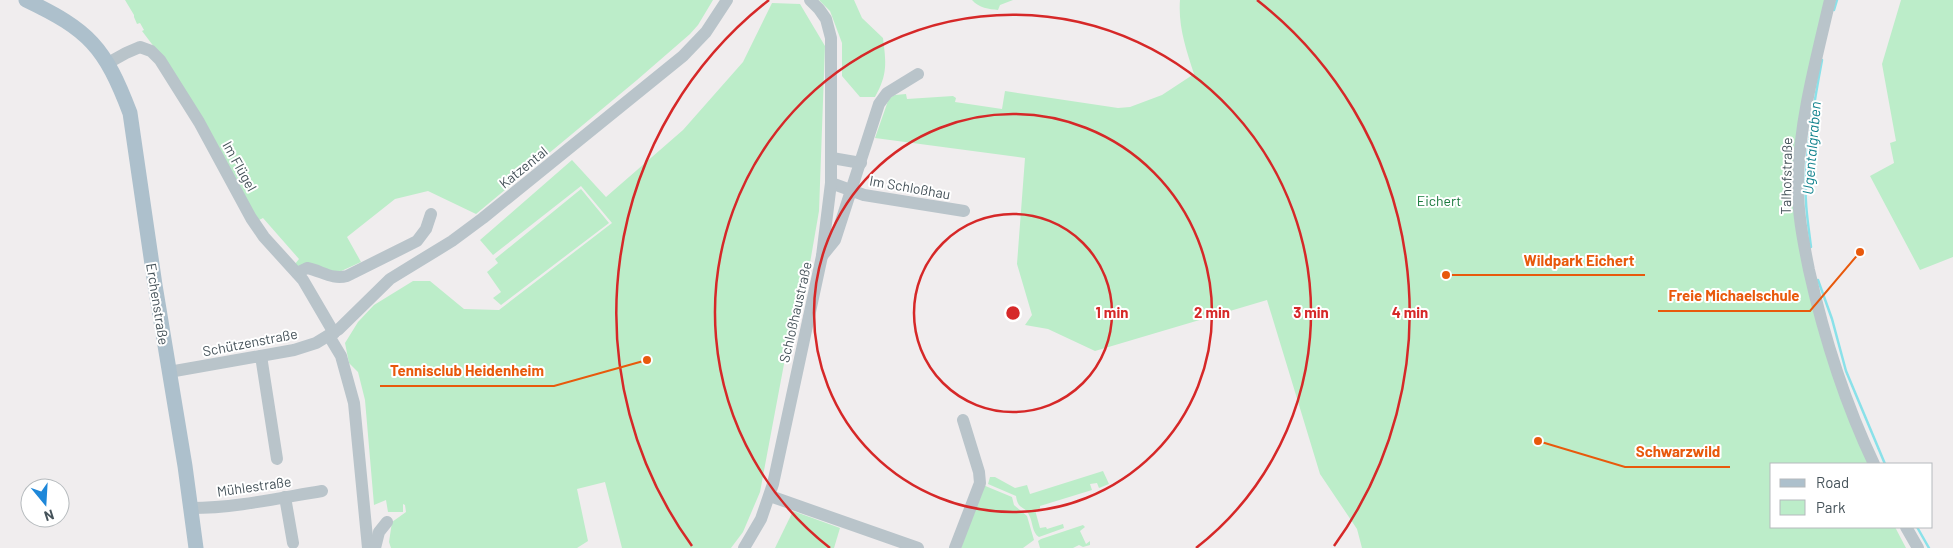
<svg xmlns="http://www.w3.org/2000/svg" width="1953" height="548" font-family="Barlow,sans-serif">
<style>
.green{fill:#bcedc9}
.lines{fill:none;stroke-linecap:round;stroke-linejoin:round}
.stream{stroke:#8ae1e9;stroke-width:2.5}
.minor{stroke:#b9c4ca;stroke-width:12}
.major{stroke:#adc0cc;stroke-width:15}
.ring{fill:none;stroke:#d62828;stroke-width:2.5}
.labels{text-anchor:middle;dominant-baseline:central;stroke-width:4;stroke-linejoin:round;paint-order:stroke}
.street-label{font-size:14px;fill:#46535a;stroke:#fff}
.park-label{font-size:14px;fill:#19793d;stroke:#fff}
.water-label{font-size:15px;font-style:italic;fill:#10828d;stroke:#fff}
.centre{fill:#d62828;stroke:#fff;stroke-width:2.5}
.ring-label{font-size:15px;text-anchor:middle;font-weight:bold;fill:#d62828;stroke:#fff;stroke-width:4;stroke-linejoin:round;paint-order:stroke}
.leader{fill:none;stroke:#e8590c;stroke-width:2}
.callout-dot{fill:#e8590c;stroke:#fff;stroke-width:2}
.callout-label{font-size:15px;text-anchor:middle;font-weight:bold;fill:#e8590c;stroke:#fff;stroke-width:4;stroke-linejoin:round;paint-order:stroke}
</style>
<rect width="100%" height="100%" fill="#f0edee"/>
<g class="green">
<path d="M125,0h588l-15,25 -8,9 -53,46 -161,134 -48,-23 -33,8 -48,38 14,25 -24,11 -38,-5 -4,-4 4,-5 -36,-41 -6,3 -93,-161 -22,-29 2,-1 -4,-7 -3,1 -3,-7v-2z"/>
<path d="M819,0h35l8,18 21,20c3,25 5,36 -8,59h-15l-18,-21v-33l-12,-32z"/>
<path d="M972,0h41l-13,5 -2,5c-9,-1 -19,-2 -26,-10z"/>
<path d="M1180,0h650l-31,156 14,133 61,175h-102v63h123l11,21h-544l-5,-19 -37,-55 -53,-174 -172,51 -47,-22 -23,-4 7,-10 -15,-51 8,-106 -150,-20 14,-40 6,-3 11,-1 1,5 46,-3 3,2 -1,4 47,7 3,-18 113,17 12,-1 32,-12 32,-21c-8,-25 -16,-48 -14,-74z"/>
<path d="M1901,0h52v257l-33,13 -50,-94 24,-13 -4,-20 6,-2 -14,-77z"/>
<path d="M772,3l28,1 25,42 -6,165 -9,52 -26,101 -24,128 -17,40 -12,16h-109l-17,-66 -28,7 11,52 -11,7h-186l-2,-6 3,-20 14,-10 -1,-7 -2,-1v8h-15l-2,-12 -12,5 -9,-105 -7,-28 -9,-9 -4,-20 13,-21 16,-17 39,-24h17l34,28 35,1 113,-87 -31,-37 -88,69 -13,-15 92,-80 34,37 77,-67 60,-68z"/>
<path d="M581,189l28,34 -108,82 -8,-7 8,-6 -14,-20 11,-9 -3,-4z"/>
<path d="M1103,471l6,13 -10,4 -2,-5 -7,1 2,6 -52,16v2l-5,2 5,18 6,-1 1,2 16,-5 1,4 -25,9c-7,-4 -6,-15 -10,-22 -4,-10 -11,-4 -13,-19l-28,-12 2,-7h5l20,11 12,-3 3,9z"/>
<path d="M983,485l29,12 2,8 13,11 7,24 -11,8h-62z"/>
<path d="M793,511l47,17 -6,20h-59z"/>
<path d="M1083,525l2,2 -5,4 6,13 4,-3v4l-7,2 -4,-2 -6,3h-33l-2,-7 3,-2z"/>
</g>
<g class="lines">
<g class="stream">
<path d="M1834,10l3,-10"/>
<path d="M1811,247c-3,-24 -7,-48 -5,-73 2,-38 9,-77 16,-114"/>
<path d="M1818,280l14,39 14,52 39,93"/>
<path d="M1917,527l12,21"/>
</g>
<g class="minor">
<path d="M1830,0c-14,60 -30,118 -32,179 -1,32 5,61 11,91 15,67 36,133 65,194"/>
<path d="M108,63l18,-10 14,-6 11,4 9,9 39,62 52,96 13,19 39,43 31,53"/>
<path d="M832,158l29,5"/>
<path d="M831,183l33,12 100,16"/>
<path d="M822,256l13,-16 44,-136 8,-11 31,-19"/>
<path d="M297,273l10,-5c15,3 25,12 40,8l70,-35 9,-12 5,-15"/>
<path d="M329,336l12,20 13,47 14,145"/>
<path d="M261,356l16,103"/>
<path d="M169,372l125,-22 22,-7 23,-14 51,-50 62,-38 31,-23 200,-162 23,-24 21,-32"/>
<path d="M770,496l148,52"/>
<path d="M285,497l8,46"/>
<path d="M191,508c44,0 88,-10 131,-17"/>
<path d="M1906,527l12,21"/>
<path d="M375,548l4,-16 8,-10"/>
<path d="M744,548l17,-29 12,-35 49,-228 9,-73v-145l-5,-19 -7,-10 -9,-9"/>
<path d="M955,548l25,-65 -1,-11 -16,-52"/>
</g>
<path class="major" d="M26,0c63,30 79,47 104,113l25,172 30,181 11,82"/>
</g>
<g class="ring">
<circle cx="1013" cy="313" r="99"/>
<circle cx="1013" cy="313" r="199"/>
<path d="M830 548A298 298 0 1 1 1196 548"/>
<path d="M692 546A397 397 0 0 1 769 0M1257 0A397 397 0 0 1 1334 546"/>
</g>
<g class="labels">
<g class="street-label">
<text transform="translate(240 166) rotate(61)">Im Flügel</text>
<text transform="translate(523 167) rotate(-39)">Katzental</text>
<text transform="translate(1786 176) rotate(-89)">Talhofstraße</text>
<text transform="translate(910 187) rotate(10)">Im Schloßhau</text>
<text transform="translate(158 304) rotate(81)">Erchenstraße</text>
<text transform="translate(795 312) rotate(-77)">Schloßhaustraße</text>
<text transform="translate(250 342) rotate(-11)">Schützenstraße</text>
<text transform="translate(254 486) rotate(-8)">Mühlestraße</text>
</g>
<g class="park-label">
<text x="1439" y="200">Eichert</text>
</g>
<g class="water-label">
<text transform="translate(1811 148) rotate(-85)">Ugentalgraben</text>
</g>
</g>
<circle cx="1013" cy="313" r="8" class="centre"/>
<g class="ring-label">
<text x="1112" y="318">1 min</text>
<text x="1212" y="318">2 min</text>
<text x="1311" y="318">3 min</text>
<text x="1410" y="318">4 min</text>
</g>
<path class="leader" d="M1446 275L1514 275H1645M1860 252L1810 311H1658M647 360L554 386H380M1538 441L1625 467H1730"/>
<g class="callout-dot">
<circle cx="1446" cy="275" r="5"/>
<circle cx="1860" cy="252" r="5"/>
<circle cx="647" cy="360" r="5"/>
<circle cx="1538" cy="441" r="5"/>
</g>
<g class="callout-label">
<text x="1579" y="266">Wildpark Eichert</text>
<text x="1734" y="301">Freie Michaelschule</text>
<text x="467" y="376">Tennisclub Heidenheim</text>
<text x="1678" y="457">Schwarzwild</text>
</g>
<rect x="1770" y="463" width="162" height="65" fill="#ffffff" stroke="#b5babd"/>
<rect x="1780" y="479" width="25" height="8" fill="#adc0cc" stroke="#b5babd"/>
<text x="1816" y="488" font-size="15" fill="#46535a">Road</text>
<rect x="1780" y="500" width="25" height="15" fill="#bcedc9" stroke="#b5babd"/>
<text x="1816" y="513" font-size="15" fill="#46535a">Park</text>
<g transform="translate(45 503) rotate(162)"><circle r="24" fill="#ffffff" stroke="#b5babd"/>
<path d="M0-4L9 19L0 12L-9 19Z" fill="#1e87d9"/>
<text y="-8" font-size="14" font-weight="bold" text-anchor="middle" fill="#46535a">N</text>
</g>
</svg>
